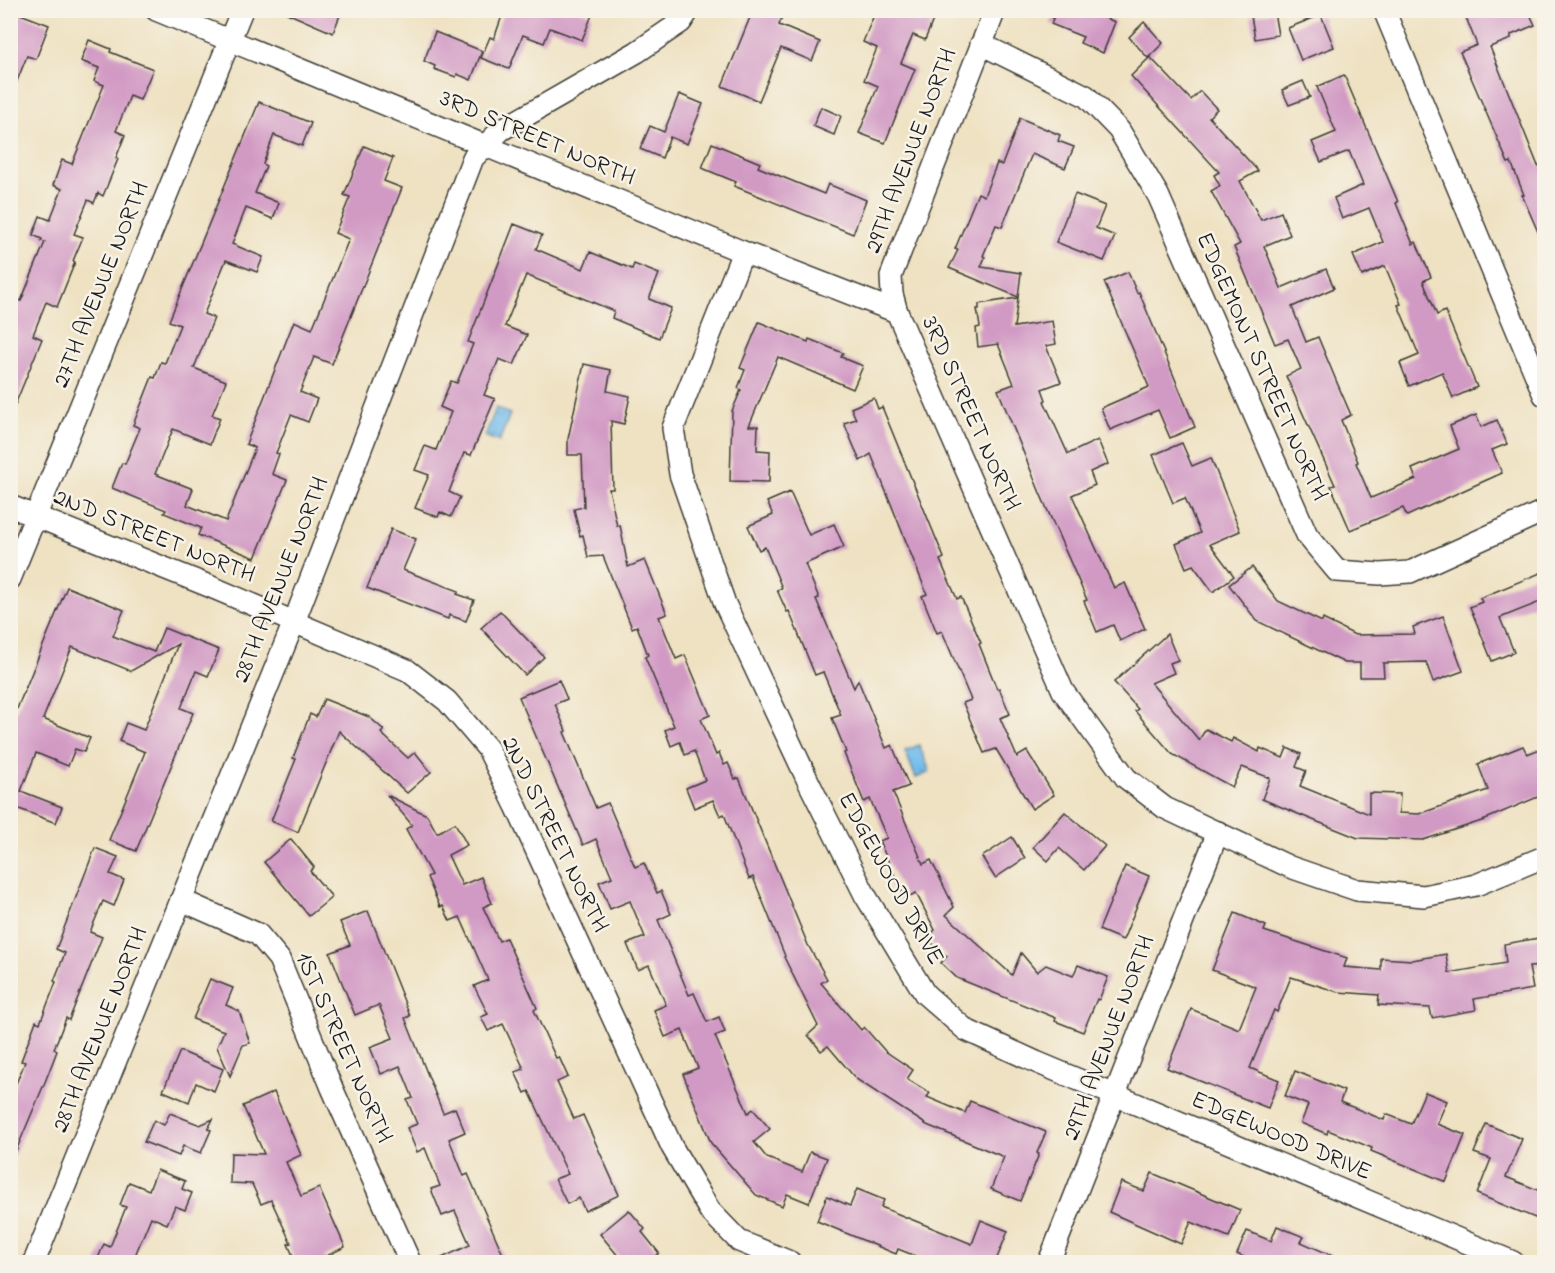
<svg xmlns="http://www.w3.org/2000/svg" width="1555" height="1273" font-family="'Indie Flower',sans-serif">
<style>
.water{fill:url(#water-ripples);stroke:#486c84;stroke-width:1.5}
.building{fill:#d19ac4}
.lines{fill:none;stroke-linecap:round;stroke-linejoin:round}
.minor-casing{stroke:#3c3a35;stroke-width:24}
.minor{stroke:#fff;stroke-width:21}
.labels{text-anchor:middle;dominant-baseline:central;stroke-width:5;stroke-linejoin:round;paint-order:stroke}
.street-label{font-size:24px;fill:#1c1c1c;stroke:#f7f3e8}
</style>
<defs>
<pattern id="water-ripples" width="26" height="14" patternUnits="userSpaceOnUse" patternTransform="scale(1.5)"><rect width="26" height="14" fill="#74bdec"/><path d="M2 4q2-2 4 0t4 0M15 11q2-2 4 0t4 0" fill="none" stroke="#64a2ca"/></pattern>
</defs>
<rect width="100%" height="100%" fill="#f7f3e8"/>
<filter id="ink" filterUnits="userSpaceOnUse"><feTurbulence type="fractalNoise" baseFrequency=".0167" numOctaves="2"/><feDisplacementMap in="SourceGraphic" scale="12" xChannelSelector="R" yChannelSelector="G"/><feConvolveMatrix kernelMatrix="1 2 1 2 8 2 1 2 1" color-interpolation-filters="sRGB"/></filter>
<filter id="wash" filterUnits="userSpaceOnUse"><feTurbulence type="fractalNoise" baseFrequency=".008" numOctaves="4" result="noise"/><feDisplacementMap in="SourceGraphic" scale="24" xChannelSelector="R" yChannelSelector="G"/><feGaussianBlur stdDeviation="1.35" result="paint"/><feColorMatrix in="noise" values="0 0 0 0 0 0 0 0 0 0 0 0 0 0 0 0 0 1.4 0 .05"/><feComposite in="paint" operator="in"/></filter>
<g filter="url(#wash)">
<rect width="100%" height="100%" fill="#efe2c3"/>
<g class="water">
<path d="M496,408l14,6 -11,28 -14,-6z"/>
<path d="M919,745l11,27 -14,6 -11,-27z"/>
</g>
<g id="blocks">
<g class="building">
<path d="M280,10h62l-9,23z"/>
<path d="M504,10h75l13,5 -10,25 -32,-12 -6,15 -21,-8 -14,34 -28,-11 9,-21 4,2z"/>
<path d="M753,10h32l-6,15 41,17 -8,19 -31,-13 -22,53 -37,-15z"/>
<path d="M876,10h61l-12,30 -12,-5 -12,28 14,6 -30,74 -26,-10 19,-47 -14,-6 13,-32 -14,-6z"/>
<path d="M1056,10h31l28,12 -12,31 -23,-10 3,-6 -32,-13z"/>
<path d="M1463,10h65l7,15 -24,10v4l-21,8 48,119 7,-3v85l-23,-53h2l-13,-33 -3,1 -48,-111 17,-7z"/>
<path d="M15,12l34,13 -13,34 -9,-3 -16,40 -1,-73z"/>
<path d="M1274,12l4,23 -23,4 -4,-23z"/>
<path d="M1321,15l13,32 -33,13 -13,-32z"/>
<path d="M1144,22l19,21 -15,15 -19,-21z"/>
<path d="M435,32l47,19 -11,29 -14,-6 -1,3 -22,-8 1,-3 -11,-5z"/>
<path d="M89,40l22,9 -1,3 43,17 -13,31 -10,-4 -14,35 9,4 -9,23 2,1 -15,37 -5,-3 -4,10 -6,-3 -14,34 9,3 -10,24 2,1 -18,45 -11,-5 -13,33 9,4 -32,78v-101l7,-16 4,1 24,-59 -4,-1 1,-2 -9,-4 7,-19 10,4 12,-31 -9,-4 9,-25 10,4 32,-79 -10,-4 5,-13 -18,-7z"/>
<path d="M1150,57l41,43 9,-9 17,18 -8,8 49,54 -18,10 21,39 20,-8 9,23 -26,11 17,42 45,-19 8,19 -42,19 14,35 12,-5 20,48 13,30 -10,5 17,42 -2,1 15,35 45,-19 -4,-10 47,-20 -9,-23 26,-11 5,12 16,-7 10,24 -15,6 10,23 -95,43 -4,-8 -53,22 -19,-44 4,-1 -49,-109 15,-7 -13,-30 -13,5 -41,-97 6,-3 -29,-53 9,-5 -6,-11 5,-3 -88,-96z"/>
<path d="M1344,75l54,127 -2,1 17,41 3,-2 15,35 -8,4 14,34 8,-4 32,76 -24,11 -11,-26 -33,14 -9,-23 19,-8 -21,-50 3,-1 -16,-38 -23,10 -9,-21 30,-13 -14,-34 -27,11 -8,-21 29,-13 -14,-34 -28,11 -9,-20 24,-10 -19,-45z"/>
<path d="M1303,81l7,16 -21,8 -7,-15z"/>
<path d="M679,94l24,10 -16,40 -17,-7 -8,21 -22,-9 10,-23 14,6z"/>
<path d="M259,102l52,21 -9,23 -28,-11 -11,29 3,2 -11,27 24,10 -6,16 -27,-11 -14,36 31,13 -6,15 -31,-12 -22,54 10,4 -20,50 32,13 -14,34 8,3 -10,26 -37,-15 -18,45 38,15 -6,16 39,16 29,-73 -9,-4 48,-123 18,8 37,-90 -14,-6 15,-36 -6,-2 20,-49 29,12 -9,23 18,7 -70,176 -18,-7 -14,35 17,7 -9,23 -17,-7 -15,38 3,1 -7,20 15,6 -32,78 -57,-23 3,-7 -37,-15 2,-3 -54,-22 10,-25 3,1 15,-36 -7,-3 19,-48 3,1 6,-16 4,1 15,-38 -11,-4z"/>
<path d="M821,107l20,9 -7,19 -21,-9z"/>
<path d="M1020,118l40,17 -2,6 16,6 -9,21 -33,-14 -30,73 -6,-2 -13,31 2,1 -4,10 40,6 -3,24 -69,-29 9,-18 -3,-1 23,-56 6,3 13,-33 5,2z"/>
<path d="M712,143l48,20 -2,4 66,27 4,-10 38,16 -13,34 -119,-48 2,-4 -34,-14z"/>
<path d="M1075,194l30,12 -9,22 19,8 -11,25 -48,-19z"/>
<path d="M514,224l28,11 -6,14 47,20 7,-17 42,17 2,-5 25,10 -10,25 22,9 -12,30 -47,-20 2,-7 -88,-36 -21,51 22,9 -13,30 -15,-6 -15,36 11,4 -24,56 -7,-2 -15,39 11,5 -9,20 -11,-5 -2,5 -23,-9 14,-33 -14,-5 10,-24 11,4 15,-38 -11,-5 11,-26 6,2 16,-39 -5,-2z"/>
<path d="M1128,272l9,21 2,-1 56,135 -25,11 -12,-28 -48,20 -9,-22 48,-21 -45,-105z"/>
<path d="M1018,298l-4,29 38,-6 4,23 -10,2 15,36 -19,7 4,11 -2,1 24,53 30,-14 10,24 -18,8 5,13 -23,10 42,93 11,-5 20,46 -25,12 -7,-16 -16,7 -13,-31 3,-1 -47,-107 -42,-103 16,-6 -16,-40 -20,3 -2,-19 4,-1 -3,-18h2v-5z"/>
<path d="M759,322l49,20 1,-3 34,14 -2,4 22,9 -10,23 -75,-32 -29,69h9l-1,24 13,1 -1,31 -39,-1 2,-70 9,-21 -3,-2 7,-18 -5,-2z"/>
<path d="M584,364l27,6 -4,21 23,5 -6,28 -13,-3 2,68h-4l8,37 3,-1 8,42 17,-7 22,54 -8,3 17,42 9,-4 25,60 -9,4 15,36 3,-2 5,12 4,-2 7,16 4,-1 69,167 19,34 -6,4 40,47 3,-3 21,24 28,19 -6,9 23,14 -3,4 38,16 5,-12 76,31 -9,21 2,1 -19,47 -29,-12 13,-32 -77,-32 -71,-46 -28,-33 -7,5 -13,-16 10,-9 -34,-69 1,-1 -32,-79 -4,2 -25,-65 -4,2 -7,-16 -19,8 -8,-20 19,-8 -11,-29 -9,4 -5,-13 -9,4 -6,-16 9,-4 -29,-69 3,-2 -11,-29 -5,2 -29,-72 -15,1 -5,-22 -3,1 -6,-27 10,-2 -2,-52h-14v-16z"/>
<path d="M874,398l4,11 4,-2 62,151 -4,2 17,39 4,-2 20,46 -2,1 18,45 2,-1 11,26 -10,4 17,39 10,-6 27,44 -22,14 -36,-60 -12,4 -21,-50 8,-3 -29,-69 -5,2 -15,-37 5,-2 -56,-140 -11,7 -16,-38 12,-4 -5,-11z"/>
<path d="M1182,443l10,23 19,-8 29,73 -30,13 24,32 -21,16 -20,-27 -7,3 -10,-24 24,-11 -15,-35 -12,5 -20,-48z"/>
<path d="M790,492l19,43 25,-11 10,23 -39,17 14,34 -3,1 38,89 4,-8 28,68 6,-3 17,41 -16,6 30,72 8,-4 23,47 -8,8 66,60 9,-22 16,19 9,-7 27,11 5,-11 30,12 -9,23 -2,-1 -14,33 -28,-11 1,-3 -99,-40 -16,-15 6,-7 -20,-17 8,-9 -19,-37 -11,5 -26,-57 8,-3 -17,-39 -6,3 -20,-49 2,-1 -14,-34 9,-3 -18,-43 -8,3 -26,-64 -2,1 -10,-22 5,-2 -17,-41 -6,3 -11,-24 25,-11 -6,-13z"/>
<path d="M391,529l25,10 -13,31 56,21 -2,3 17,6 -8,21 -17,-6 -1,4 -81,-31z"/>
<path d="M1252,567l26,34 44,21 1,-3 32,16 60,-1 -2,-7 30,-11 20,55 -30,11 -7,-20 -43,1 1,14h-24v-14h-15l-88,-42 -28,-36z"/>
<path d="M1545,571v29l-45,18 14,34 -22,9 -22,-54 12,-5 -2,-4z"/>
<path d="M67,587l57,23 -11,26 41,16 10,-24 55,22 -11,26 -12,-5 -15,37 12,5 -57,138 -27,-11 36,-88 -26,-11 7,-18 18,7 34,-86 -47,27 -59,-24 -29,72 47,19 -6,14 -9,-3 -7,17 -32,-13 -15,38 41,16 -6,16 -42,-16 -4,7v-88z"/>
<path d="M500,611l44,46 -19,18 -44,-47z"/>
<path d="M1167,634l11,26 -8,3 4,10 -23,10 48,57 7,-11 25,13 2,-4 26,14 1,-4 23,10 4,-10 14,6 -5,13 10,4 -6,15 69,28v-21l31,1 -1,19 20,1 69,-24 -10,-26 45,-18 4,8 18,-7v47l-57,24v1l-65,21 -65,-2 -55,-22 -41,-17 8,-21 -28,-11 -10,20 -60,-33 -37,-43 3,-2 -24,-27z"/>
<path d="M559,680l8,19 -12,5 11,27 -2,1 32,76 12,-5 27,64 9,-4 13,30 4,-2 10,23 -13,6 31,75 5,-2 13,29 12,-5 6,15 -10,4 33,77 5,-4 17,20 -16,13 13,16 35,14 8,-20 17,6 -18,45 -22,-9 -5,12 -26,-11 -45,-52 -28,-69 15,-6 -16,-38 -17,7 -11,-27 12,-5 -17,-40 -11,5 -11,-26 18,-7 -15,-36 -20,8 -11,-27 13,-5 -16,-38 -13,6 -64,-148z"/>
<path d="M324,699l45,18 15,13 -3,3 27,25 7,-6 16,20 -24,21 -68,-62 -41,101 -27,-11 25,-62 -3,-1 17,-44 6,3z"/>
<path d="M387,795l40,20 10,18 18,-10 12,22 -19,10 14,30 19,-8 11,26 -9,4 16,34 7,-3 31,70 -3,2 22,48 3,-1 9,20 -11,5 17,37 9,-4 36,80 -34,16 -6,-13 -12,6 -12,-25 13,-5 -39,-83 -4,2 -10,-21 9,-3 -21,-45 -15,7 -7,-14 7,-3 -14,-28 14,-6 -28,-63 -10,4 -7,-15 -3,1 -13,-30 4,-2 -25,-46 6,-4z"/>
<path d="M1065,812l40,34 -21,24 -25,-22 -11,13 -15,-14z"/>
<path d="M1012,837l13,21 -30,20 -13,-21z"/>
<path d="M291,839l23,28 -4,4 22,26 -23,19 -45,-54z"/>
<path d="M95,848l23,9 -8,17 14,6 -10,26 -11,-5 -13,31 12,5 -33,83 -3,-2 -12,31 3,2 -12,31 -35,83v-67l15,-36 -4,-1 15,-40 4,2 16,-41 -2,-1 11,-28 -9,-4z"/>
<path d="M1125,866l24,10 -26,64 -24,-10z"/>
<path d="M368,911l42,105 -5,2 38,95 12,-5 10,24 -16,7 15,37 4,-2 37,85 -9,4h-65l39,-18 -15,-34 -13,5 -11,-27 9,-3 -15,-38 -8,4 -10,-24 10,-4 -10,-24 6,-2 -13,-32 -19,8 -11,-27 23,-9 -14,-33 -24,10 -25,-62 20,-8 -10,-23z"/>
<path d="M1235,913l31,13 -2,5 83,27 -3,9 37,3v-12l31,2 34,-6 3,19 57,-10 -2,-19 41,-7v29l-16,1 4,22 -59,10 2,11 -44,8 -2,-10 -52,-3 1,-10 -41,-3 -47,-15 -14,35 -3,-2 -24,58 29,12 -11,28 -101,-40 24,-59 48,20 17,-42 -44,-17z"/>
<path d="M210,979l23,9 -7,17 13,6 11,32 -7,2 -13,31 -13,-29 7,-16 -31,-12z"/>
<path d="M180,1051l43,18 -9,22 -18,-8 -7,19 -26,-11z"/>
<path d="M1295,1071l49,20 -4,11 44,18 2,-6 25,10 14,-32 22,9 -10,23 28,11 -19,47 -75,-31 1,-3 -44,-18 -1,4 -26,-11 7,-18 -23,-9z"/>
<path d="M274,1092l27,63 -15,7 15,34 18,-8 26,59 -21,10 3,6h-31l-8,-19 3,-1 -20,-43 -10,4 -9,-20 -22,-1 1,-30 33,1 -21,-48z"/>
<path d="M170,1113l30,12 13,-6 -5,10 3,1 -10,23 -18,-7 -4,10 -35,-14 10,-22 10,5z"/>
<path d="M1486,1124l36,15 -16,38 39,16v16l-5,11 -63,-26 14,-35 -17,-6z"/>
<path d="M157,1170l28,11 -3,8 10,4 -7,17 -10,-4 -8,18 -16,-7 -17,41 11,5h-49l8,-19 6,3 16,-40 -6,-2 9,-23 20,8z"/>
<path d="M1152,1173l88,37 -11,27 -38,-15 -10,22 -72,-32 12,-30 23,9z"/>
<path d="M857,1189l27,11 -3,7 91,37 9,-24 27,11 -13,32h-62l-35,-14 -2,5 -79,-33 10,-25 23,10z"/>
<path d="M629,1210l16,19 -3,3 17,21 -10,10h-25l-24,-29z"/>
<path d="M1277,1226l27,11 -3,5 48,21h-92l-20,-9 10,-23 24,10z"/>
</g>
</g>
</g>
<g filter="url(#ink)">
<use href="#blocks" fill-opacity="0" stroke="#3c3a35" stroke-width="1.5"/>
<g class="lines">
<g class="minor-casing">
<g id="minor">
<path d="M156,10l587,242 154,60 166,379 63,87 39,30 125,59 67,23 67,6 52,-11 68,-28"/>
<path d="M1384,10l160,385"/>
<path d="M981,44l105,52 33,34 39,65 149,340 30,36 43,3 30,-2 134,-61"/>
<path d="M743,252l-70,176 7,46 45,130 84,179 56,112 60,99 41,36 70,32 477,200"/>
<path d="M897,312l-5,-18 -1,-18 104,-266"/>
<path d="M10,506l199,80 198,84 40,31 41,48 28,57 156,341 38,64 29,30 51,21"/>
<path d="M10,579l232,-569"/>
<path d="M181,900l77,34 21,25 53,129 78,174"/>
<path d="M34,1262l260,-640 179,-464 28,-28 136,-78 44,-30 8,-12"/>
<path d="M1049,1262l169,-430"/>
</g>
</g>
<use href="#minor" class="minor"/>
</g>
</g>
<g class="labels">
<g class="street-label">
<text transform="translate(537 139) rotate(23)">3RD STREET NORTH</text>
<text transform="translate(912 151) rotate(-69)">29TH AVENUE NORTH</text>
<text transform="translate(102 285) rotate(-68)">27TH AVENUE NORTH</text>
<text transform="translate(1261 367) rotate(66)">EDGEMONT STREET NORTH</text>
<text transform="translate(970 414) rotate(66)">3RD STREET NORTH</text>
<text transform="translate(154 537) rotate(22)">2ND STREET NORTH</text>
<text transform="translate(282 580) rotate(-68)">28TH AVENUE NORTH</text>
<text transform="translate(554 835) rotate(64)">2ND STREET NORTH</text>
<text transform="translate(890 879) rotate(61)">EDGEWOOD DRIVE</text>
<text transform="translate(101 1030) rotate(-68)">28TH AVENUE NORTH</text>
<text transform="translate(1110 1038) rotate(-69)">29TH AVENUE NORTH</text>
<text transform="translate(343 1048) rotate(66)">1ST STREET NORTH</text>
<text transform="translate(1281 1137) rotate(23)">EDGEWOOD DRIVE</text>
</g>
</g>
<rect width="1555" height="1273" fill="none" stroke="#f7f3e8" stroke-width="36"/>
</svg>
